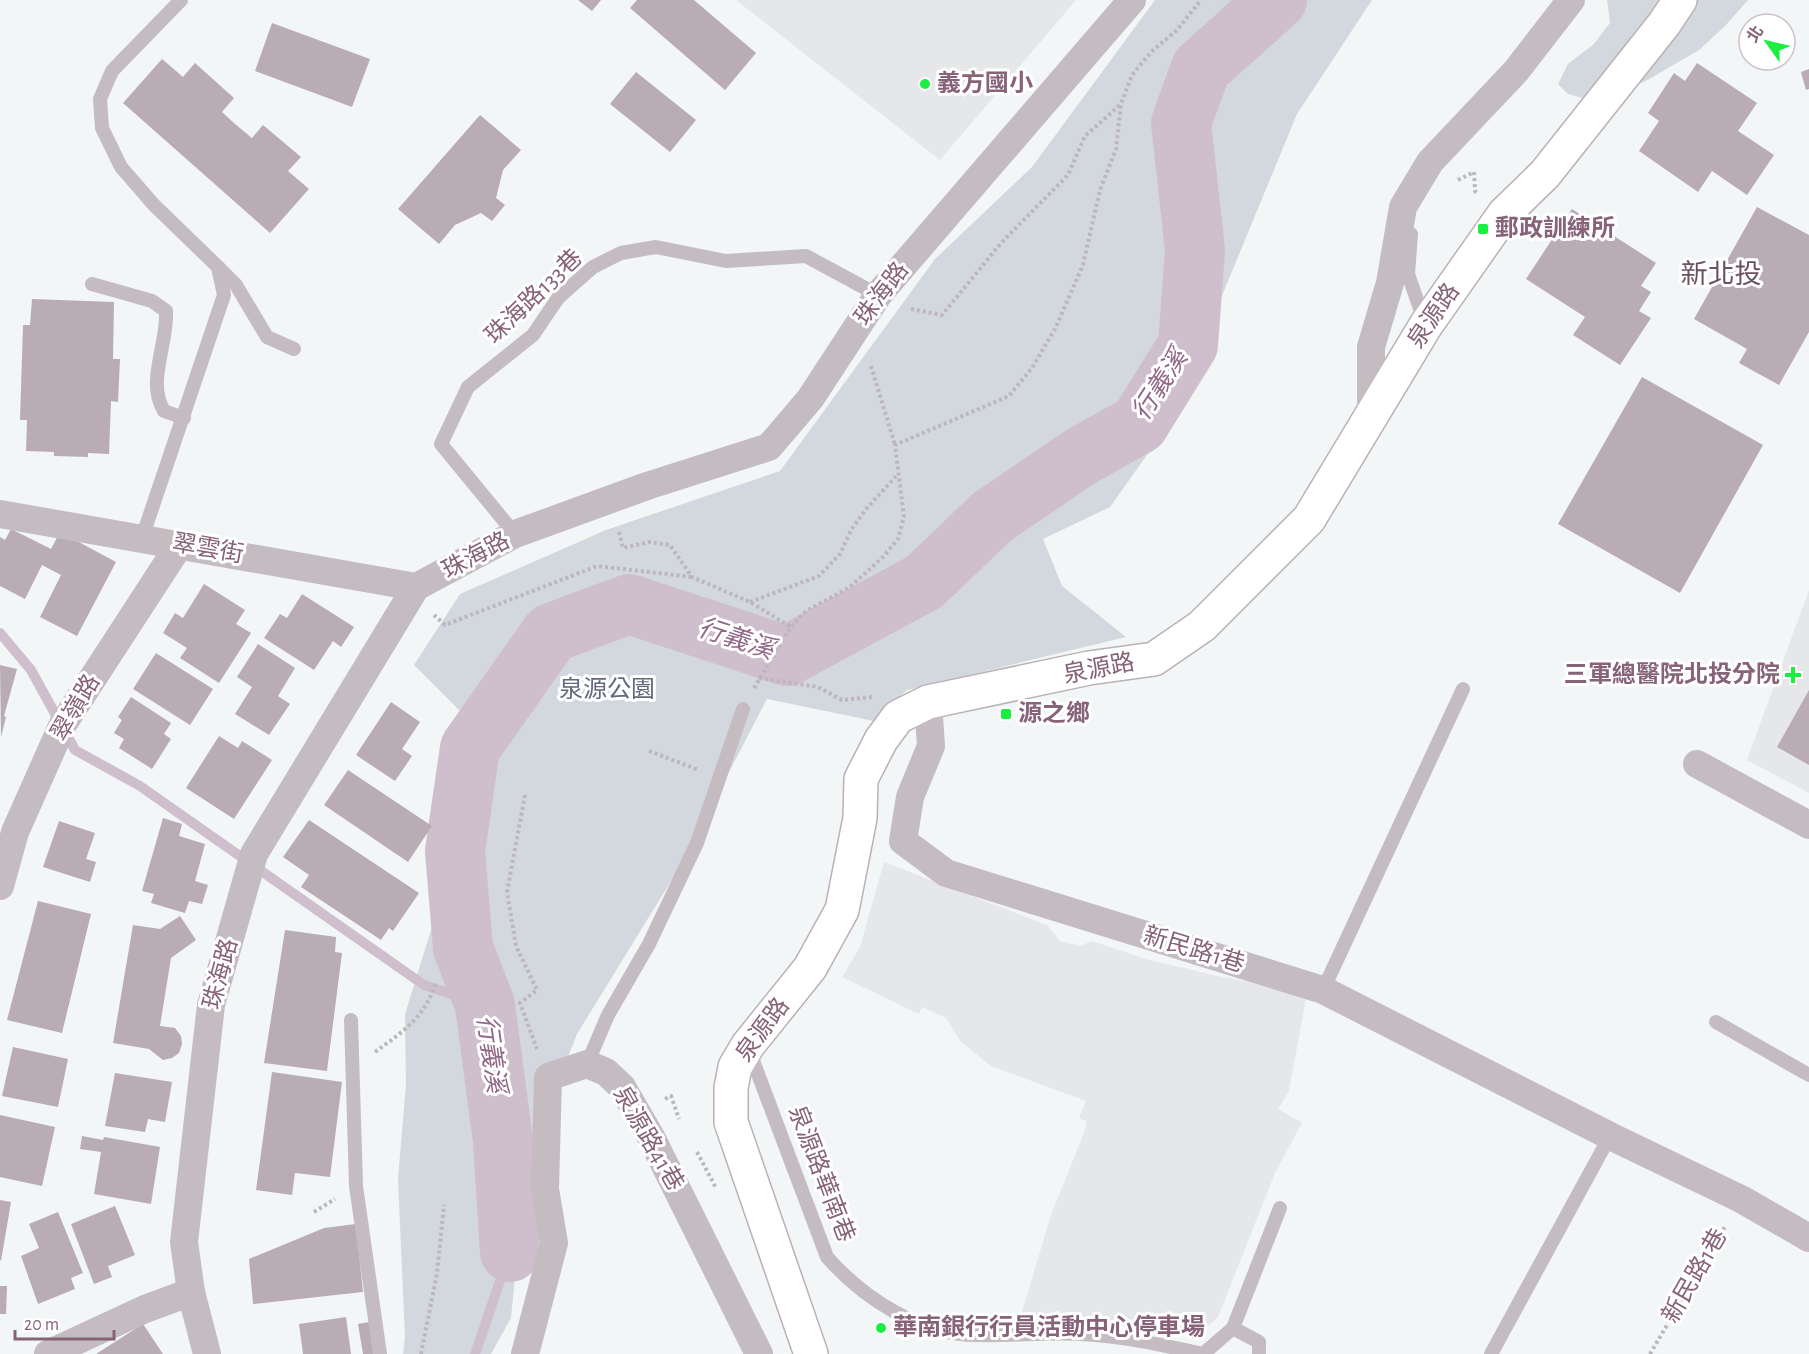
<svg xmlns="http://www.w3.org/2000/svg" width="1809" height="1354" font-family="'Alegreya Sans','Noto Sans TC',sans-serif">
<style>
.built{fill:#e6e7e8}
.green{fill:#d3d8de}
.lines{fill:none;stroke-linecap:round;stroke-linejoin:round}
.stream{stroke:#cfbfcc;stroke-width:10}
.river{stroke:#cfbfcc;stroke-width:60}
.building{fill:#baacb5}
.secondary-casing{stroke:#bcb0b7;stroke-width:36}
.path{stroke:#bdb6ba;stroke-width:4;stroke-dasharray:3 3;stroke-linecap:butt}
.lane{stroke:#c5bcc1;stroke-width:14}
.street{stroke:#c5bcc1;stroke-width:28}
.secondary{stroke:#fff;stroke-width:33}
.poi-dot{fill:#19ef3e;stroke:#fff;stroke-width:2}
.labels{text-anchor:middle;dominant-baseline:central;stroke-width:6;stroke-linejoin:round;paint-order:stroke}
.poi-label{font-size:24px;font-weight:bold;fill:#866378;stroke:#fff;text-anchor:start}
.street-label{font-size:24px;fill:#866378;stroke:#fff}
.park-label{font-size:24px;fill:#62697c;stroke:#fff}
.water-label{font-size:26px;font-style:italic;fill:#916888;stroke:#fff}
.quarter-label{font-size:27px;fill:#6a5161;stroke:#fff}
</style>
<rect width="100%" height="100%" fill="#f2f6f6"/>
<g class="built">
<path d="M736,0h340l-136,160z"/>
<path d="M1809,590v203l-62,-33z"/>
<path d="M884,862l163,63 13,16 20,5 12,-5 54,18 67,16 94,18 -18,98 -11,18 24,14 -27,50 -57,144 -23,20 -96,-14 -80,-1 32,-107 33,-82 3,-12 -8,-3 7,-17 -95,-35 -30,-24 -15,-24 -24,-11 -3,7 -77,-37 18,-30z"/>
</g>
<g class="green">
<path d="M1155,0h217l-75,114 -128,310 -59,83 -67,32 19,47 64,51 -219,53 -33,31 -107,-22 -88,169 -102,166 -51,129 -15,155 -20,36h-88l2,-17 -7,-158 8,-95 -1,-70 57,-184 1,-116 -49,-49 46,-71 146,-64 174,-59 155,-212 97,-92z"/>
<path d="M1607,0h141l-23,26 -26,24 -55,32 -58,17 -18,-5 -10,-10 10,-20 26,-20 16,-21z"/>
</g>
<g class="lines">
<g class="stream">
<path d="M0,633l31,37 44,80 65,36 284,199 61,20"/>
<path d="M475,1354l35,-102"/>
</g>
<path class="river" d="M510,1252l-7,-111 -18,-136 -22,-57 -8,-97 15,-103 81,-115 78,-29 158,52 137,-74 68,-65 88,-60 59,-33 49,-79 7,-95 -14,-127 20,-55 76,-68"/>
</g>
<g class="building">
<path d="M578,0h23l-9,11z"/>
<path d="M637,0h57l62,53 -31,37 -95,-82z"/>
<path d="M272,23l98,36 -18,48 -97,-36z"/>
<path d="M162,59l21,18 12,-14 39,35 -12,14 13,12 17,14 11,-13 38,32 -13,14 21,18 -39,44 -147,-130z"/>
<path d="M1697,63l60,40 -19,28 36,24 -27,40 -35,-24 -14,21 -59,-41 20,-30 -11,-8 26,-40 11,8z"/>
<path d="M1809,69v20l-3,1 -5,-18z"/>
<path d="M636,72l60,48 -26,32 -60,-48z"/>
<path d="M480,115l41,35 -18,20 -7,28 9,7 -13,16 -11,-8 -26,12 -16,19 -41,-35z"/>
<path d="M1757,207l52,28v97l-30,53 -40,-22 8,-14 -53,-30z"/>
<path d="M1572,209l84,54 -15,23 10,6 -12,19 12,7 -31,47 -47,-30 12,-18 -59,-38z"/>
<path d="M32,299l82,3 -1,57h7l-2,43 -7,-1 -2,53 -21,-1v4l-34,-1v-4l-28,-1 1,-31h-7l3,-95h7z"/>
<path d="M1642,377l121,68 -83,148 -122,-69z"/>
<path d="M11,529l40,20 9,-17 56,30 -39,74 -37,-19 21,-42 -19,-10 -17,34 -25,-13v-49l5,3z"/>
<path d="M204,584l41,26 -9,14 15,9 -32,50 -39,-25 7,-10 -24,-15 12,-20 8,5z"/>
<path d="M302,594l52,33 -13,20 -8,-6 -19,29 -50,-32 16,-24 7,4z"/>
<path d="M258,644l37,24 -17,28 12,8 -21,31 -34,-21 17,-27 -15,-10z"/>
<path d="M156,653l57,36 -23,36 -57,-36z"/>
<path d="M0,665l17,4 -13,47 2,1 -5,20z"/>
<path d="M1809,690v75l-32,-18z"/>
<path d="M131,697l40,26 -7,11 7,5 -19,30 -33,-21 5,-9 -10,-6 8,-13 -4,-3z"/>
<path d="M391,702l29,20 -18,27 10,7 -17,25 -39,-26z"/>
<path d="M219,736l19,12 4,-7 30,19 -38,59 -48,-31z"/>
<path d="M348,770l84,56 -24,36 -84,-57z"/>
<path d="M163,818l19,6 -3,12 26,8 -10,37 13,4 -6,19 -13,-3 -4,12 -34,-10 3,-9 -12,-3z"/>
<path d="M309,820l110,73 -26,38 -4,-3 -8,12 -80,-53 8,-12 -26,-18z"/>
<path d="M59,821l36,12 -9,26 10,3 -6,20 -47,-15z"/>
<path d="M38,901l53,13 -29,119 -55,-13z"/>
<path d="M180,916l16,24 -25,18 -11,68 15,2 6,8 1,8 -3,9 -7,5 -9,2 -14,-11 -36,-6 20,-118 27,4z"/>
<path d="M285,930l51,7 -1,15 7,1 -15,118 -63,-8z"/>
<path d="M13,1047l55,12 -10,48 -56,-11z"/>
<path d="M272,1072l70,10 -12,95 -35,-4 -3,22 -36,-5z"/>
<path d="M115,1073l57,9 -7,40 -17,-3 -3,13 -40,-6z"/>
<path d="M0,1115l55,12 -13,59 -42,-9z"/>
<path d="M82,1136l21,4 1,-3 56,10 -9,57 -57,-10 7,-42 -21,-3z"/>
<path d="M0,1200l11,2 -10,59 -1,-1z"/>
<path d="M115,1206l20,49 -27,11 4,11 -18,7 -23,-60z"/>
<path d="M58,1212l25,61 -12,5 4,11 -37,15 -17,-48 18,-8 -10,-24z"/>
<path d="M356,1224l7,68 -110,12 -4,-45 75,-31z"/>
<path d="M0,1286h7l-1,28h-6z"/>
<path d="M346,1317l5,37h-48l-4,-30z"/>
<path d="M369,1322l5,32h-11l-5,-30z"/>
<path d="M143,1324l20,30h-67z"/>
</g>
<g class="lines">
<g class="secondary-casing">
<path id="secondary" d="M811,1354l-80,-232v-34l4,-21 13,-22 62,-77 32,-58 18,-92 1,-39 20,-39 17,-23 30,-15 161,-34 65,-9 48,-33 107,-107 117,-194 78,-111 41,-40 119,-150 16,-24"/>
</g>
<g class="path">
<path d="M1458,180l16,-8 1,19 3,3"/>
<path d="M911,309l31,6 60,-73 66,-67 17,-39 36,-32"/>
<path d="M871,366l24,79"/>
<path d="M619,532l4,16 26,-6 21,3 22,32 58,25 41,25"/>
<path d="M750,602l69,-26 21,-22 11,-24 16,-22 31,-34"/>
<path d="M434,615l11,10 152,-59 95,11"/>
<path d="M759,678l59,9 24,13 30,-3"/>
<path d="M754,688l37,-61 15,-16 44,-24 33,-30 15,-18 6,-22 -9,-72 114,-49 23,-28 23,-39 28,-64 17,-75 16,-41 5,-45 11,-29 19,-23 26,-22 24,-30"/>
<path d="M649,751l50,19"/>
<path d="M525,795l-18,97 9,54 21,44 -17,13 17,46"/>
<path d="M375,1052c29,-21 50,-35 61,-70"/>
<path d="M665,1099l6,-3 8,23"/>
<path d="M697,1152l19,36"/>
<path d="M314,1212l21,-13"/>
<path d="M421,1354l16,-81 7,-68"/>
<path d="M1650,1354l76,-129"/>
</g>
<g class="lane">
<path d="M1411,234l-3,40 17,49"/>
<path d="M218,267l18,18 31,52 27,12"/>
<path d="M92,284l60,17 14,10c2,33 -20,71 -2,100l20,7"/>
<path d="M515,534l-74,-90 27,-57 65,-52 25,-37 35,-31 28,-14 35,-6 70,14 80,-5 72,39"/>
<path d="M142,538l82,-243 -6,-28 -64,-62 -33,-38 -19,-39 -2,-29 12,-28 69,-71"/>
<path d="M1323,990l140,-301"/>
<path d="M351,1020l5,166 24,168"/>
<path d="M1716,1022l93,53"/>
<path d="M749,1050l78,207c36,41 92,78 150,78 35,1 69,-3 104,-1 42,2 82,11 122,20l30,-26 47,-120"/>
<path d="M587,1064l21,-49 41,-71 48,-101 46,-134"/>
<path d="M1233,1328l26,14v12"/>
<path d="M1491,1354l119,-218"/>
</g>
<g class="street">
<path d="M1371,420v-73l19,-64 13,-76 27,-45 86,-91 55,-71"/>
<path d="M0,514l416,73"/>
<path d="M928,702l3,44 -21,51 -7,44 43,32 377,117 287,146 131,63 68,39"/>
<path d="M1697,764l112,61"/>
<path d="M0,886l15,-54 48,-108 117,-180"/>
<path d="M48,1354l97,-45 46,-17"/>
<path d="M207,1354l-16,-62 -7,-50 27,-237 43,-151 162,-267 99,-53 132,-48 122,-39 41,-48 68,-104 254,-295"/>
<path d="M525,1354l29,-111 -9,-54 3,-112 39,-13 19,8 16,15 29,50 108,217"/>
</g>
<use href="#secondary" class="secondary"/>
</g>
<g class="poi-dot">
<circle cx="925" cy="84" r="6"/>
<rect x="1477" y="223" width="12" height="12" rx="3"/>
<path d="M1790 666h6v6h6v6h-6v6h-6v-6h-6v-6h6z"/>
<rect x="1000" y="708" width="12" height="12" rx="3"/>
<circle cx="881" cy="1328" r="6"/>
</g>
<g class="labels">
<g class="poi-label">
<text x="937" y="84">義方國小</text>
<text x="1495" y="229">郵政訓練所</text>
<text x="1780" y="675" text-anchor="end">三軍總醫院北投分院</text>
<text x="1018" y="714">源之鄉</text>
<text x="893" y="1328">華南銀行行員活動中心停車場</text>
</g>
<g class="street-label">
<text transform="translate(882 294) rotate(-53)">珠海路</text>
<text transform="translate(534 297) rotate(-44)">珠海路133巷</text>
<text transform="translate(1434 316) rotate(-56)">泉源路</text>
<text transform="translate(208 549) rotate(10)">翠雲街</text>
<text transform="translate(476 556) rotate(-28)">珠海路</text>
<text transform="translate(1099 669) rotate(-11)">泉源路</text>
<text transform="translate(76 708) rotate(-60)">翠嶺路</text>
<text transform="translate(1194 950) rotate(17)">新民路1巷</text>
<text transform="translate(221 974) rotate(-75)">珠海路</text>
<text transform="translate(763 1030) rotate(-54)">泉源路</text>
<text transform="translate(648 1139) rotate(60)">泉源路41巷</text>
<text transform="translate(821 1174) rotate(69)">泉源路華南巷</text>
<text transform="translate(1695 1276) rotate(-60)">新民路1巷</text>
</g>
<g class="park-label">
<text x="607" y="690">泉源公園</text>
</g>
<g class="water-label">
<text transform="translate(1160 385) rotate(-57)">行義溪</text>
<text transform="translate(736 639) rotate(18)">行義溪</text>
<text transform="translate(491 1054) rotate(82)">行義溪</text>
</g>
<g class="quarter-label">
<text x="1721" y="274">新北投</text>
</g>
</g>
<g transform="translate(1767 42) rotate(304)"><circle r="28" fill="#ffffff" stroke="#cfc1c9" stroke-width="1.5"/>
<path d="M0-4.5L10 22L0 15L-10 22Z" fill="#19ef3e"/>
<text y="-9" font-size="16" font-weight="bold" text-anchor="middle" fill="#866378">北</text>
</g>
<path d="M15 1330v9h99v-9" fill="none" stroke="#866378" stroke-width="3"/>
<text x="24" y="1330" font-size="18" fill="#866378" stroke="#ffffff" stroke-width="4.5" paint-order="stroke">20 m</text>
</svg>
